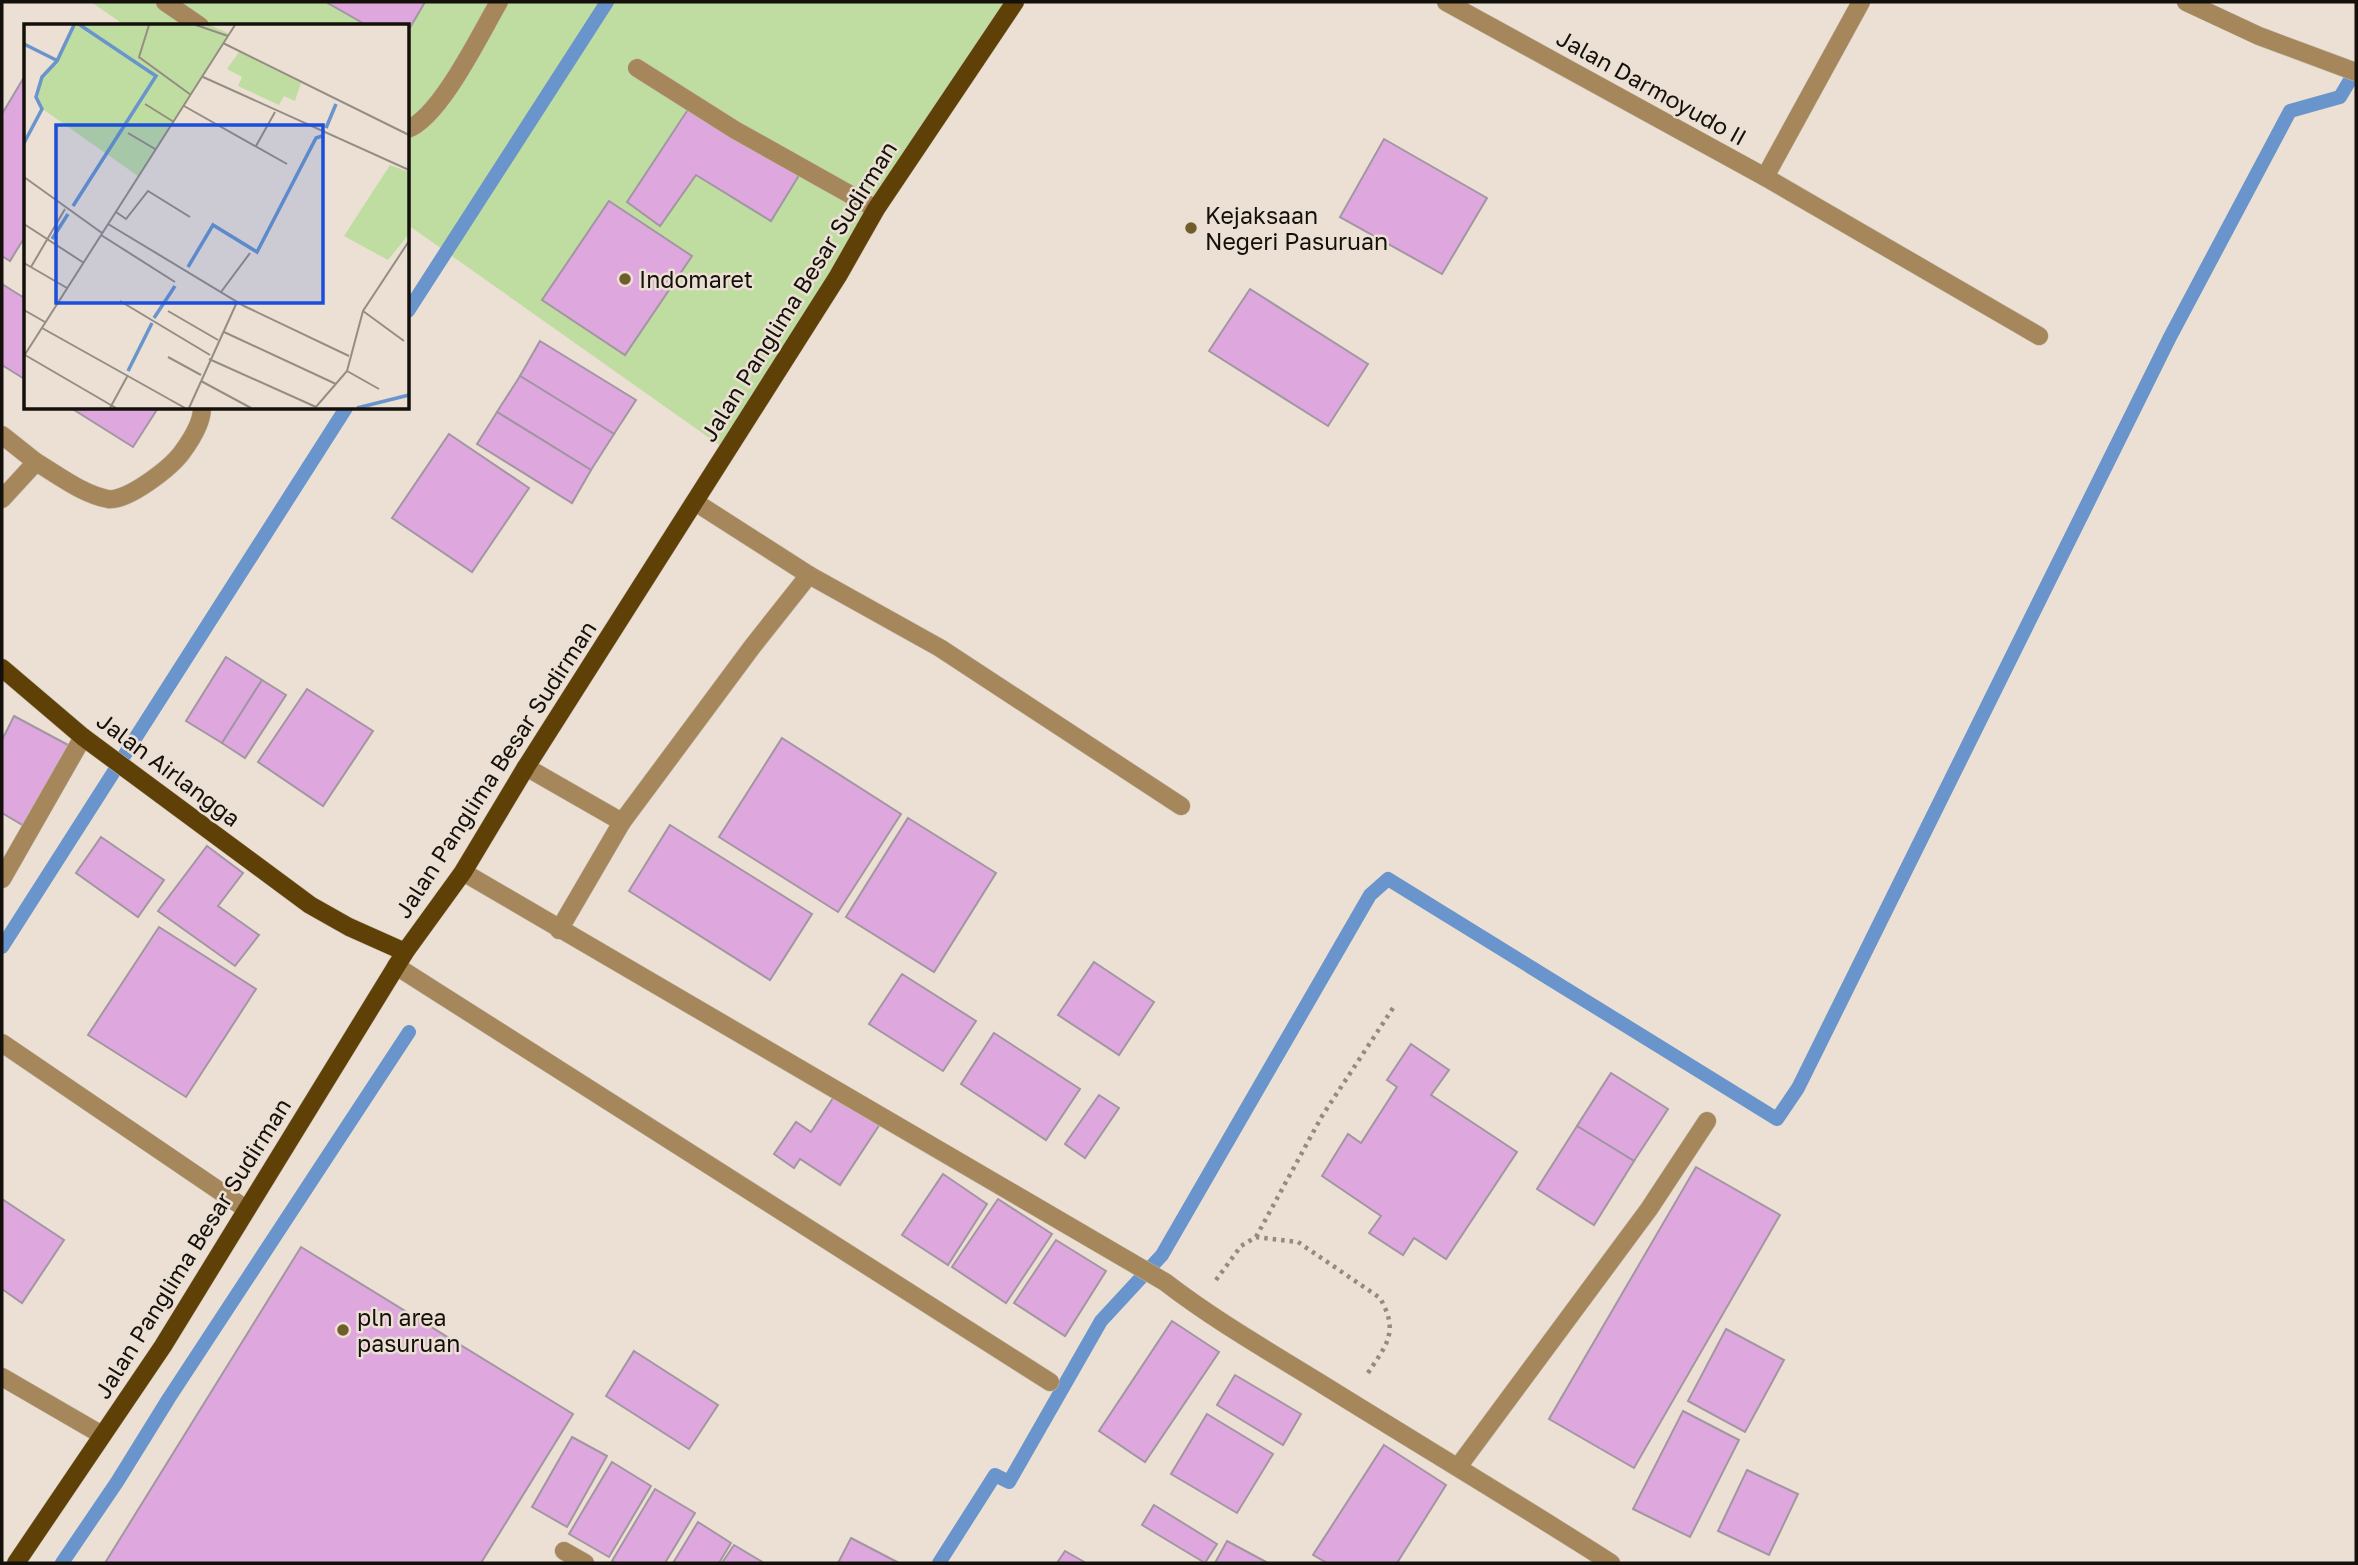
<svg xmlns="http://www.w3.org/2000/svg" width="2358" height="1565" font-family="'Golos Text',sans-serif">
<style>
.green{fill:#bfdda1}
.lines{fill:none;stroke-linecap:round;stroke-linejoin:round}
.stream{stroke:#6994cc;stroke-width:14}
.building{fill:#dea8df;stroke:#a296a2;stroke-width:2}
.lane-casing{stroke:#c4bbaf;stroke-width:19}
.street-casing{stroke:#c4bbaf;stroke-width:19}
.primary-casing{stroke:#c4bbaf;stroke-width:19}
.path{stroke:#938b82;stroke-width:4.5;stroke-dasharray:3.5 5;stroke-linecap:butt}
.lane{stroke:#a5875b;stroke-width:18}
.street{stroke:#a5875b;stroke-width:18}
.primary{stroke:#5f4007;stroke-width:18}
.poi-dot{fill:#705d2c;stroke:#ebe0d3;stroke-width:2.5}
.labels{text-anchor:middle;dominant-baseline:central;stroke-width:5;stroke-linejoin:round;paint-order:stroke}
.street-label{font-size:23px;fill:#14100b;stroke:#ebe0d3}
.poi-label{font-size:23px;fill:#14100b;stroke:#ebe0d3;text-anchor:start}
.inset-river{fill:none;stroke:#6994cc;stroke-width:3.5}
.inset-road{fill:none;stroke:#958d83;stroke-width:2}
.view{fill:#1d4ed8;fill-opacity:0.15;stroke:#1d4ed8;stroke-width:3.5}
.inset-edge{fill:none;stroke:#14100b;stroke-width:3.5}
</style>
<rect width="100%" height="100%" fill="#ebe0d3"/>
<path class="green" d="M91,2h921l-287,447 -317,-224v-199h-282z"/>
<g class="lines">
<g class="stream">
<path d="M408,311l199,-309"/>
<path d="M2,947l344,-539"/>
<path d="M62,1563l55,-81 52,-84 240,-366"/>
<path d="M939,1563l56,-88 14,7 92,-161 61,-66 208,-360 18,-16 389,240 21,-31 372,-751 120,-226 50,-14 16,-27"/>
</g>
</g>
<g class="building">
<path d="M326,2h99l-17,29v-5h-40z"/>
<path d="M23,79l3,2v154l-16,26 -8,-5v-142z"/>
<path d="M691,105l110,67 -30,49 -75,-46 -36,51 -33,-24z"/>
<path d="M1384,139l103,59 -45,76 -102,-57z"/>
<path d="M609,201l83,55 -67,99 -83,-55z"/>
<path d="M2,284l24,15v81l-24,-15z"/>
<path d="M1250,289l118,75 -40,62 -119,-75z"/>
<path d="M540,341l96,59 -22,34 -94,-58z"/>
<path d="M520,376l94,58 -23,36 -94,-58z"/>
<path d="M71,408h87l-25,39z"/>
<path d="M497,412l94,58 -19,33 -95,-59z"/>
<path d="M449,434l80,54 -57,84 -80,-54z"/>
<path d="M226,657l36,23 -40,63 -36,-22z"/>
<path d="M262,680l24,15 -41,63 -23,-15z"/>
<path d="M307,689l66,42 -50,75 -65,-44z"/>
<path d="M14,716l56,30 -44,81 -24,-14v-73z"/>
<path d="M782,738l119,76 -63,98 -119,-75z"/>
<path d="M908,818l88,55 -62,99 -88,-55z"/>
<path d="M670,825l142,89 -42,66 -141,-89z"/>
<path d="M101,837l63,43 -26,37 -62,-44z"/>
<path d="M207,846l36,27 -25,33 41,29 -24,31 -77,-55z"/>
<path d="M159,927l97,62 -70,108 -98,-62z"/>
<path d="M1094,962l60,40 -35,53 -61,-40z"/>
<path d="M902,974l74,47 -33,50 -74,-47z"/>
<path d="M994,1033l86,56 -34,51 -85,-56z"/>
<path d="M1411,1044l38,26 -18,25 86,57 -71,107 -32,-21 -11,17 -34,-22 12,-17 -59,-40 26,-42 13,9 36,-56 -10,-7z"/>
<path d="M1611,1073l57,36 -34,52 -57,-35z"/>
<path d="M837,1092l45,29 -42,64 -40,-26 -6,9 -20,-14 22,-32 15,10z"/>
<path d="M1099,1095l20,13 -34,50 -20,-14z"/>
<path d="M1577,1126l57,35 -40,64 -57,-36z"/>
<path d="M1696,1167l84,48 -146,253 -85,-49z"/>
<path d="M943,1174l44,30 -39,61 -46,-30z"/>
<path d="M2,1199l62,41 -42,63 -20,-14z"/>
<path d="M998,1199l54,35 -46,69 -54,-36z"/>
<path d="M1056,1240l50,31 -41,65 -51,-33z"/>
<path d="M301,1247l272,167 -92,149h-376z"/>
<path d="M1172,1321l47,31 -74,110 -46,-31z"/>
<path d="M1726,1329l58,31 -39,72 -57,-31z"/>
<path d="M634,1351l84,54 -29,44 -83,-53z"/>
<path d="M1235,1375l66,39 -18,31 -66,-40z"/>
<path d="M1683,1411l56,29 -49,97 -57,-28z"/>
<path d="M1207,1414l66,40 -36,59 -66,-39z"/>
<path d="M572,1437l35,19 -40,71 -35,-20z"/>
<path d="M1384,1445l62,40 -49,78h-70l-14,-8z"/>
<path d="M612,1462l39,24 -42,71 -40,-23z"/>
<path d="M1747,1470l51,24 -29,61 -51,-24z"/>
<path d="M655,1489l40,24 -30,50h-48l-5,-2z"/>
<path d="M1154,1505l63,39 -12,19 -63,-38z"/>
<path d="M698,1522l33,21 -12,20h-46z"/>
<path d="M851,1538l48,25h-61z"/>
<path d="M1227,1541l41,22h-53z"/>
<path d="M734,1545l30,18h-42z"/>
<path d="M1065,1551l21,12h-29z"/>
</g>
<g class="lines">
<g class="lane-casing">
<g id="lane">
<path d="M165,2l35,24"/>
<path d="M408,129c33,-13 72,-95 91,-127"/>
<path d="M2,435l34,27"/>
<path d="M2,499l34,-37c22,13 46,32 72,37 19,3 64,-32 75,-48 8,-11 19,-29 19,-43"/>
</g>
</g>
<g class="street-casing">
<g id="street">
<path d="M1446,2l319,175 274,159"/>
<path d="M2186,2l73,34 97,36"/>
<path d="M637,68l98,62 141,79"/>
<path d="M1765,177l96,-175"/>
<path d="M695,502l114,73"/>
<path d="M526,767l96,55 130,-175 57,-72 131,73 241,158"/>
<path d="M463,872l702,410c48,37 100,67 152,99 98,61 197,120 294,182"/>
<path d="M2,879l81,-142"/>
<path d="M559,930l63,-108"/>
<path d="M396,966l654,416"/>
<path d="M2,1043l244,166"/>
<path d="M2,1377l100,58"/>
<path d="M1458,1467l191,-258 58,-88"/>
<path d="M564,1551l21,12"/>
</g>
</g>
<g class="primary-casing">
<g id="primary">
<path d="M2,668l81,69 227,168 39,22 56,25"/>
<path d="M16,1563l147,-217 242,-394 58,-80 63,-105 312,-491 38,-67 139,-207"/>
</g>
</g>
<g class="path">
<path d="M1256,1237l66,-121 73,-111"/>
<path d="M1216,1280l25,-34 15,-9 42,5 82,56c20,35 6,47 -14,78"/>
</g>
<use href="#lane" class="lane"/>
<use href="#street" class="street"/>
<use href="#primary" class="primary"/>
</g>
<g class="poi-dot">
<circle cx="1191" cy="228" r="7"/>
<circle cx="625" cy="279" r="7"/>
<circle cx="343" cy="1330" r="7"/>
</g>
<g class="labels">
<g class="street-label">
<text transform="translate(1652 87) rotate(29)">Jalan Darmoyudo II</text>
<text transform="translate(798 291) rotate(-58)">Jalan Panglima Besar Sudirman</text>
<text transform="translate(169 769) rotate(37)">Jalan Airlangga</text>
<text transform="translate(495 769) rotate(-57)">Jalan Panglima Besar Sudirman</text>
<text transform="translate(192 1248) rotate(-58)">Jalan Panglima Besar Sudirman</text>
</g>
<g class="poi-label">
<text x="1205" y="215">Kejaksaan<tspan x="1205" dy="26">Negeri Pasuruan</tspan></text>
<text x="639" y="279">Indomaret</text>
<text x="357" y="1317">pln area<tspan x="357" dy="26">pasuruan</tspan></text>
</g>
</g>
<g transform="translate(24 24)">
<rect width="385" height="385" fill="#ebe0d3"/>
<path d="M51,1h135l20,9 -92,142 -94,-66 -6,-12 4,-20 17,-18zM215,28l62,31 -6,18 -11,-5 -5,9 -41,-19 4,-9 -15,-8zM366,141l19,7v62l-21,26 -44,-24z" fill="#bfdda1"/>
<path class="inset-river" d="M0,20l32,16M302,104l10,-24M0,119l18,-34 -6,-12 6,-20 15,-16 17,-36M49,182l83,-130 -76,-51M28,215l16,-25M164,243l25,-42 44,27 59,-114 6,-2M130,294l21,-32M104,347l24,-48M333,384l52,-13"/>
<path class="inset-road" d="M125,1l-10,32 52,38M172,1l32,11M199,19l186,92M179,53l206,93M121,80l29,18M160,82l103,58M104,109l27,16M232,122l19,-34M0,153l78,56M92,188l10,7 22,-28 42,26M0,200l60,39M84,200l136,82 105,50M77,211l74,47M0,239l43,25M7,243l34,-58M197,268l29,-39M96,277l90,54M0,286l21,12M144,287l50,29M339,287l41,30M18,304l143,80M200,308l112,52M1,331l91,53M0,332l211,-331M144,333l33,18M185,335l107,48M323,347l32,18M177,357l50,27M86,384l18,-33M165,384l48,-106M291,384l32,-37 16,-60 46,-70"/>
<path class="view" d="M32,101h267v178h-267z"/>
<rect width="385" height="385" class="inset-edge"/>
</g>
<rect width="2358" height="1565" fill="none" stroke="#14100b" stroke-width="7"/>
</svg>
